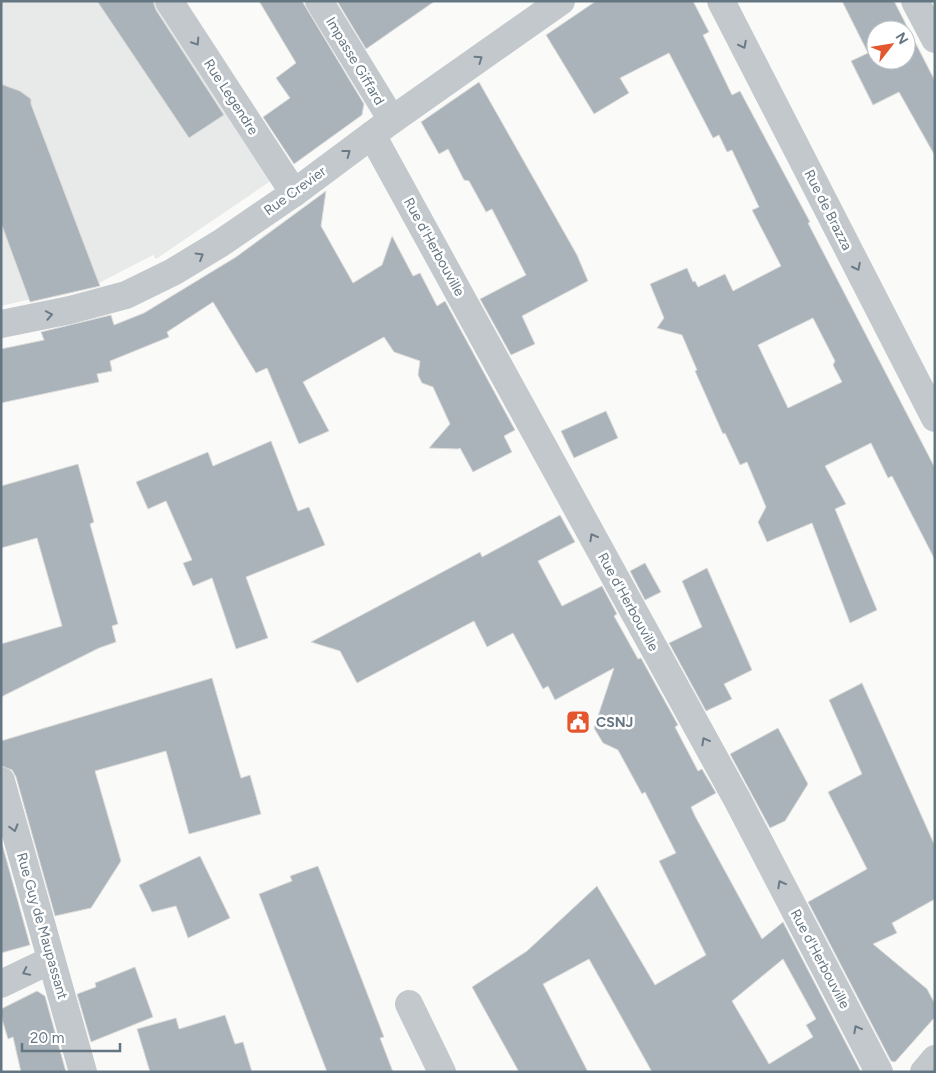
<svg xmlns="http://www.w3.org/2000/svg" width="936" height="1073" font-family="Figtree,sans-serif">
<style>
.built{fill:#e8e9e9}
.building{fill:#aab3b9;stroke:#dcdcda;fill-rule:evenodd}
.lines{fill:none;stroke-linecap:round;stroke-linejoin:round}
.minor{stroke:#c3c8cc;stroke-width:28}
.oneway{stroke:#6a7a87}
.labels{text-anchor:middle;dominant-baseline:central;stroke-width:5;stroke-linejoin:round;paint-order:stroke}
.street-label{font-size:14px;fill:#657683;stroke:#fff}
.poi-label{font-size:14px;font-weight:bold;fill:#657683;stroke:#fff;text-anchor:start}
</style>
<rect width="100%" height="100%" fill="#fafaf8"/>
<path class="built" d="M1,1h156l115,179 -116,79 -3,-4 -54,28 -98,23z"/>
<g class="building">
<path d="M97,1h56l3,9 68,105 -35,23z"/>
<path d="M259,1h43l62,103 -2,11 -68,49 -31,-47 27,-19 -14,-20 20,-15z"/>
<path d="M337,1h98l-69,48z"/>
<path d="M596,1h97l16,31 -6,3 29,60 8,-4 70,131 -2,1 127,245v92l-43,-84 -4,2 -17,-35 -46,23 21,38 -11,5 42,101 -27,13 -38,-100 -45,19 -9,-20 8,-15 -19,-45 -7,3 -15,-32 -2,1 -28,-63 2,-1 -15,-35 -25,-7 7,-10 -14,-34 37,-16 6,14 2,-1 3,6 27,-13 8,17 48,-25 -29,-56 7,-3 -27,-57 -5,2 -8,-17 -6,3 -44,-85 -49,25 9,15 -35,21 -48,-79zM813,318l22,43 -2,4 9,17 -54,26 -30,-63z"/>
<path d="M842,1h52l41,80v75l-36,-64 -26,13 -22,-44 17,-8zM876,30h30v30h-30z"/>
<path d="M479,82l98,173 11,26 -66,35 13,28 -24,11 -31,-56 46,-24 -34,-66 -6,3 -17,-31 -5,-1 -16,-31 -9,5 -18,-32z"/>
<path d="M1,84l19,7 11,8v5l69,182 -70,16 -29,-79z"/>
<path d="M326,191l-5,35 32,57 29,-18 10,-29 21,40 7,-3 17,33 8,-5 70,129 -11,6 8,16 -39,20 -13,-24 -2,1 -29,-1 21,-24 -17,-37 -11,-4 -4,-8 2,-14 -26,-9 -10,-15 -81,45 26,49 -30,13 -32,-76 -11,5 -43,-71 -46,30 2,5 -59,24 2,10 -15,3 2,8 -98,21v-54l43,-9 -3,-8 70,-17 3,10 30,-12 92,-56z"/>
<path d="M606,411l12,27 -44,20 -13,-27z"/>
<path d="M271,441l27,70 11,-4 16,38 -79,32 22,61 -32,11 -24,-71 -19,8 -10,-23 9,-3 -26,-59 -18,8 -12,-27 72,-30 5,14z"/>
<path d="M78,464l16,58 -4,2 28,100 -6,2 4,16 -17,6 -98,49v-53l61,-18 -25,-88 -36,10v-62z"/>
<path d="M560,515l15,27 -37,19 24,45 40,-20 15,28 -3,2 24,43 3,-1 37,67 -3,2 23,44 4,-2 14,24 -25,14 4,9 67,123 21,-17 78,150h-209l-63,-113 -46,25 45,88h-69l-47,-85 55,-36 70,-65 58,99 51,-30 -47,-94 17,-8 -31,-61 -3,2 -24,-44 -15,-7 -9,-15 20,-60 -59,32 -7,-14 -5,3 -30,-56 -26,14 -13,-26 -117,62 -17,-32 -29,-9 169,-90 2,5zM783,959l33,60 -10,6 7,12 -44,27 -37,-63z"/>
<path d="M645,563l16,29 -16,8 -15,-29z"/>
<path d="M707,568l45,102 -28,14 8,15 -26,12 -37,-68 33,-16 -20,-46z"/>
<path d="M212,678l29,100 9,-3 11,39 -72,20 -23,-83 -71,20 26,90 -30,47 -36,8 -39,-139 -4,-7 -11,-4v-25z"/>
<path d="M862,683l73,163v53l-43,24 5,10 -24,11 54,45 8,15v13l-40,45 -4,-1 -83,-159 59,-33 -39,-77 34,-18 -33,-74z"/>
<path d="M778,728l30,56 -23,37 -15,7 -40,-74z"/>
<path d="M1,840l29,105 -29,8z"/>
<path d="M200,856l30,62 -42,20 -12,-32 -24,6 -13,-27z"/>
<path d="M318,866l66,171 -4,1 13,34h-66l-68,-178 33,-13 -2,-5z"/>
<path d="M135,967l18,50 -62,25 -14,-48 19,-7 -1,-4z"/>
<path d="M37,991l8,5 21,76h-45l-8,-35 -5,2 -7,-23v-7z"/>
<path d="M225,1015l10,29 8,-2 9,30h-102l-13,-43 39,-11 3,11z"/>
</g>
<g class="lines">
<g class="minor">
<path d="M169,1l125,192"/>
<path d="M319,1l73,119"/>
<path d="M721,1l214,417"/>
<path d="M915,1l20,38"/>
<path d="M372,135l366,666 141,271"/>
<path d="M1,324l69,-14 56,-15 47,-23 48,-29 73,-50 98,-73 169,-119"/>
<path d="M1,781l82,291"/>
<path d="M1,984l50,-24"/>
<path d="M409,1004l33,68"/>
<path d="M924,1072l11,-13"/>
</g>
</g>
<defs><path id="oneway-chevron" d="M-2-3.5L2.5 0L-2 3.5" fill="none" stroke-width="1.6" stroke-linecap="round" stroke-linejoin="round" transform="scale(1.25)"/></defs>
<g class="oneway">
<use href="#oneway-chevron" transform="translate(196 42) rotate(57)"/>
<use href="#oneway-chevron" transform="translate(743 45) rotate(63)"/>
<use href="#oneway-chevron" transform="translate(479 59) rotate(-35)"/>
<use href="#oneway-chevron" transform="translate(347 153) rotate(-37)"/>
<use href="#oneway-chevron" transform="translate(200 256) rotate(-31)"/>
<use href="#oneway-chevron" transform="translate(857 267) rotate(63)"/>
<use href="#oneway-chevron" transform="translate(49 315) rotate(-11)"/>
<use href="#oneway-chevron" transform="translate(593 537) rotate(-119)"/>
<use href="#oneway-chevron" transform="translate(705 741) rotate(-119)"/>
<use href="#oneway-chevron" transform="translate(14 828) rotate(74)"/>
<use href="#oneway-chevron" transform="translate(781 884) rotate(-118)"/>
<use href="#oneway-chevron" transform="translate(26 972) rotate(154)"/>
<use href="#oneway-chevron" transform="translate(857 1029) rotate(-118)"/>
</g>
<defs>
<g id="civic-square" transform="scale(1.25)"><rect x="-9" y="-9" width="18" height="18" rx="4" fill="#e4572e" stroke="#fff"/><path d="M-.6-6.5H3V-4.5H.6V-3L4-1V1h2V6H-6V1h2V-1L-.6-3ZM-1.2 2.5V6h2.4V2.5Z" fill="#fff"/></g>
</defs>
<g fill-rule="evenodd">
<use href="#civic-square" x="578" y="722"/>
</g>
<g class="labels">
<g class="street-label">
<text transform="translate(355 61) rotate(59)">Impasse Giffard</text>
<text transform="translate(231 97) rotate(57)">Rue Legendre</text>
<text transform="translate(295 191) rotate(-36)">Rue Crevier</text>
<text transform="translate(828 210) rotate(63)">Rue de Brazza</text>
<text transform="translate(434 247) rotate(61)">Rue d'Herbouville</text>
<text transform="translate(628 602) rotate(61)">Rue d'Herbouville</text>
<text transform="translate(42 926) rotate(74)">Rue Guy de Maupassant</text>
<text transform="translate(820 959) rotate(62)">Rue d'Herbouville</text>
</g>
<g class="poi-label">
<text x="596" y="722">CSNJ</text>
</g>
</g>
<rect width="936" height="1073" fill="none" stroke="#657683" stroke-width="5"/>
<g transform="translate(891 45) rotate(59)"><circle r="24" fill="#ffffff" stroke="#c1c8cd"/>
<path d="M0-4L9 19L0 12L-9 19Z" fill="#e4572e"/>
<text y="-8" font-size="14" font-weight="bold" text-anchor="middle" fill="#657683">N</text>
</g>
<path d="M22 1043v8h98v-8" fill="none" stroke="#657683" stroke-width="2.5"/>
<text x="30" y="1043" font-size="15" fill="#657683" stroke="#ffffff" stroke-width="4" paint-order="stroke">20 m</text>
</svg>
